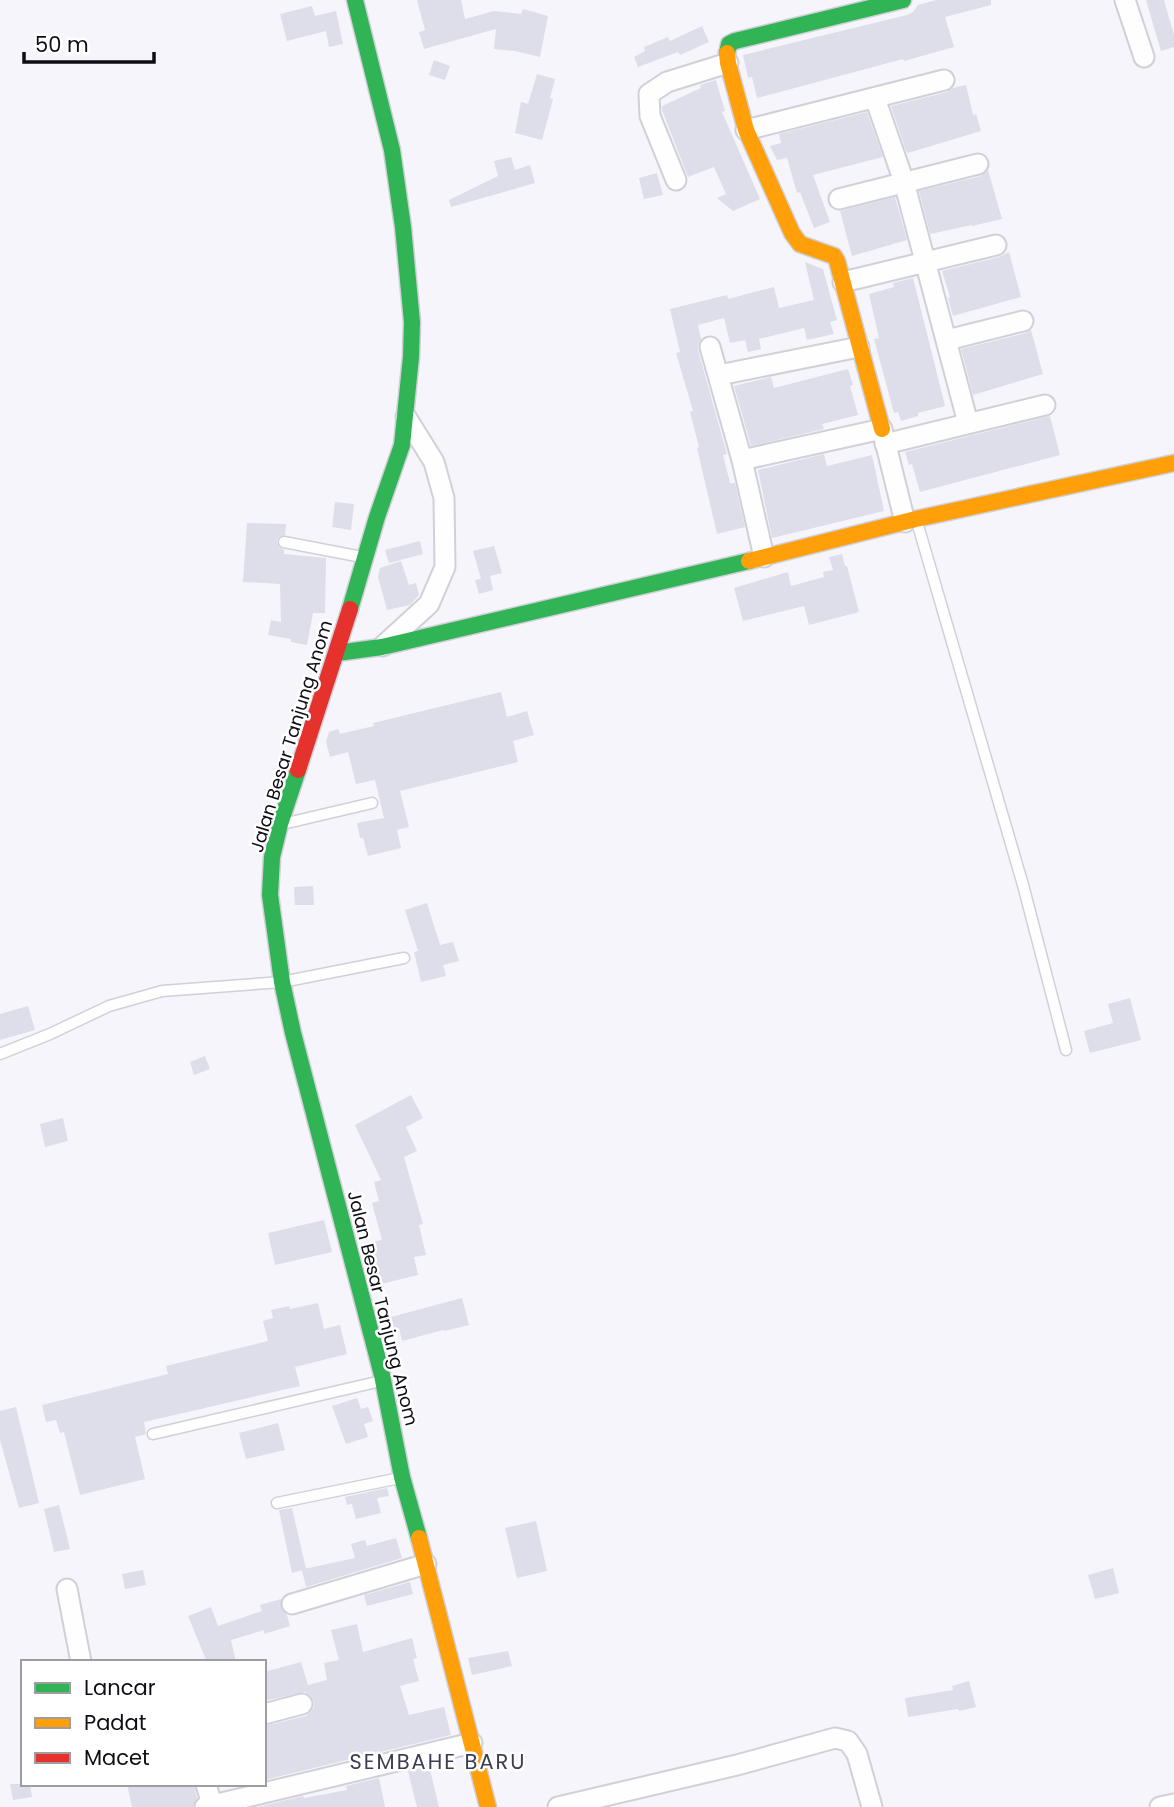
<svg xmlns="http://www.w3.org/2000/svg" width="1174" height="1807" font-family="Poppins,sans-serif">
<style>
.building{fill:#dddeea}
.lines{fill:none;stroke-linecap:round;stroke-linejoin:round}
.lane-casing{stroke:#d0d0d8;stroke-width:13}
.street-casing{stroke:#d0d0d8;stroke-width:23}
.fast-casing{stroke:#d0d0d8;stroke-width:19}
.slow-casing{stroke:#d0d0d8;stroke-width:19}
.jam-casing{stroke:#d0d0d8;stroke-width:19}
.lane{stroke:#fefefe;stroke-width:10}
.street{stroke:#fefefe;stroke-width:19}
.fast{stroke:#30b455;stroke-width:16}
.slow{stroke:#ff9f0a;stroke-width:16}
.jam{stroke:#e5322d;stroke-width:16}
.labels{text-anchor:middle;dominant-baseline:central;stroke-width:5;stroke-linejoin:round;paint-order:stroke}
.street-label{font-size:18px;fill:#0d0d16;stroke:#fff}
.quarter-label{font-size:21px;letter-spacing:2px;fill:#3b3d52;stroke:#fff}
</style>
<rect width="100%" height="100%" fill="#f5f5fb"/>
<g class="building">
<path d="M417,0h44l4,19 29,-8 27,3 2,-5 25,7 -8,41 -25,-6 -21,-2 2,-20 -72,20 -5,-17 6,-2z"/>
<path d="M936,0h55v5l-46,12 9,30 -50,14 -1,-2 -146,39 -5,-21 -4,1 -5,-23 164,-40 6,-3 5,-7z"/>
<path d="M1146,0h18l10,35v12l-13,4z"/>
<path d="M312,6l3,10 21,-5 7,33 -14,3 -3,-16 -39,10 -7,-27z"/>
<path d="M702,26l7,16 -29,13 -2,-3 -40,15 -4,-10 11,-6 -1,-4 24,-10 2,4z"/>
<path d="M434,60l16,6 -5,14 -16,-5z"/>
<path d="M537,74l18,5 -5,19 3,1 -11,41 -27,-7 6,-31 7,2z"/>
<path d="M716,80l9,31 -3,1 38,87 -27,12 -16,-13 9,-4 -12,-27 -26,10 -26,-67v-4l39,-18 -1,-3z"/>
<path d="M966,85l7,30 3,-1 5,17 -73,22 -2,-2 -15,-45 56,-14 6,-4z"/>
<path d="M867,112l16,45 -70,18 17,47 -16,6 -14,-36 -3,1 -10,-35 -10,2 -7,-14 11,-3 -2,-9z"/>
<path d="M511,157l4,13 15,-5 5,18 -84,24 -2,-7 49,-24 -4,-15z"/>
<path d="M988,170l14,49 -30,7v-1l-42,9 -11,-43 62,-15z"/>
<path d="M657,173l6,22 -19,4 -5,-21z"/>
<path d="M895,197l12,43 -55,16 -12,-45z"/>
<path d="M1009,252l12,45 -68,19 -5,-18 2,-1 -8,-26 57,-14z"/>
<path d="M805,262l18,7 14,51 -7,2 4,12 -27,6 -3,-12 -45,11 2,10 -13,3 -3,-12 -15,3 -6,-25 -26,7 3,14 -3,6v5l29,104 -4,1 7,28h5l10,44 -28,7 -20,-86 2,-1 -9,-35 3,-1 -17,-58 4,-1 -10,-43 57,-14 1,4 46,-12 5,21 35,-8z"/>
<path d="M913,278l32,128 -27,7v3l-17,5 -3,-9 -4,1 -20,-74 5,-1 -10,-44 25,-7 -1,-4z"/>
<path d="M1031,330l12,44 -70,21 -12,-46 65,-16z"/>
<path d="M848,369l5,16 -3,1 8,29 -36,9 2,5 -73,17 -17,-60 37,-9 3,11z"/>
<path d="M1050,416l10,39 -140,37 -8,-28 -3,1 -4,-13z"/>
<path d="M824,454l3,12 45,-11 12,56 -112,27 -14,-68z"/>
<path d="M335,502l19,2 -3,26 -19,-3z"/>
<path d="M247,523l39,1 -1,11 -6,2 -2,4 2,6 5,3v4l42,4 -1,55h-12l-6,32 -16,-3v-3l-23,-4 3,-15 10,2 -1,-38 -37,-2z"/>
<path d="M420,541l3,13 -34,9 -4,-13z"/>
<path d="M494,546l8,27 -12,3 3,14 -14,4 -4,-14 6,-1 -8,-28z"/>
<path d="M842,554l3,12h2l12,46 -50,13 -5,-19 -61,15 -9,-33 54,-16 3,14 33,-9 -1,-5 10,-2 -4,-13z"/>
<path d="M401,561l8,24 7,-2 3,12 -9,10 -23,5 -9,-33 2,-9z"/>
<path d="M501,692l6,25 20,-6 7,24 -21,6 5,21 -118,29 9,36 -12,3 4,18 -33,8 -5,-18h-3l-3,-15 27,-5 -9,-38 -19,4 -8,-32 -18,5 -4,-15 3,-10 9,-3 2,5 34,-8 -1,-3z"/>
<path d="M313,886l1,19h-19l-1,-18z"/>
<path d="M427,903l13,42 13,-3 6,19 -16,4 3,11 -25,6 -7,-30 4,-1 -13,-41z"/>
<path d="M1130,998l11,42 -51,13 -6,-22 29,-8 -5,-19z"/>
<path d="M28,1006l7,24 -35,10v-26z"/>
<path d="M205,1056l5,13 -16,6 -4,-13z"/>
<path d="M411,1095l12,23 -17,9 11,24 -13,6 19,67 -4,1 7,30 -12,2 4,18 -41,10 -11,-42 16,-3 -10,-37 7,-2 -5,-19 7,-2 -26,-55z"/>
<path d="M63,1118l5,23 -23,6 -5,-23z"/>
<path d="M324,1220l8,32 -57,13 -7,-32z"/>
<path d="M462,1298l7,27 -25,6 -1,-1 -41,11 -3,-13 -5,1 -3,-12z"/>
<path d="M318,1303l6,26 16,-4 7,29 -52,13 5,19 -156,36 2,12 -11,3 10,42 -65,16 -16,-63 -4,1 -4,-13 -10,2 -4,-17 126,-31 -2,-8 102,-25 -5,-20 10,-3 -2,-8 18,-4 1,3z"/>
<path d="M357,1398l4,11 7,-2 5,14 -9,3 4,13 -22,7 -14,-38z"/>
<path d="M16,1407l23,96 -20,5 -19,-68v-29z"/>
<path d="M278,1423l7,27 -39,9 -7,-26z"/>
<path d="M387,1488l2,8 -12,2 4,15 -25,6 -4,-15 -5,1 -2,-8z"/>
<path d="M59,1505l11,44 -16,3 -10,-43z"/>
<path d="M292,1508l14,61h-2l51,-11 -4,-14 14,-4 2,6 29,-8 6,20 -96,29 -4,-17 -10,3 -13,-63z"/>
<path d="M536,1521l11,50 -30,7 -12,-50z"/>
<path d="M1113,1568l6,25 -24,6 -7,-24z"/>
<path d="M143,1570l3,15 -21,4 -3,-15z"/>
<path d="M410,1582l3,12 -46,12 -3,-11z"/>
<path d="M281,1599v9l6,7 3,11 -26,8v-4l-33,10 5,22h-29l-19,-46 23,-9 7,19 44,-15 -2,-6z"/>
<path d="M357,1624l6,28 49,-14 5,20 -4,1 6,22 -19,5 9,29 35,-8 7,28 -187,45v-54l42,-10 5,-4 3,-5v-5l-3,-6 -6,-4 -41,9v-29l37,-10 7,23 19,-5 -3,-17 15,-3 -8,-30z"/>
<path d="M508,1651l4,15 -40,9 -4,-17z"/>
<path d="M969,1681l7,26 -17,4 -1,-2 -50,8 -3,-19 48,-8 -1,-4z"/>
<path d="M429,1766l10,41h-22l-9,-36z"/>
<path d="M379,1778l6,29h-127l45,-11 1,2 43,-8 -1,-4z"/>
<path d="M10,1784h20l2,13 -19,3z"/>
<path d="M127,1784h67l3,14 -4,9h-61z"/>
</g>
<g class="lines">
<g class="lane-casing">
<g id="lane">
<path d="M917,522l106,363 43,165"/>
<path d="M284,542l78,15"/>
<path d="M287,823l85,-20"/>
<path d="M0,1054l50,-20 59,-28 53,-15 120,-9 122,-24"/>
<path d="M153,1434l228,-53"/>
<path d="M277,1503l123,-25"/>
</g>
</g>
<g class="street-casing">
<g id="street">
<path d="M1125,0l19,57"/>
<path d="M875,98l29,84 64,241"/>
<path d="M746,130l198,-50"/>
<path d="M676,180l-26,-64 -1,-22 18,-12 61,-19"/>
<path d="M839,199l139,-35"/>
<path d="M843,282l153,-37"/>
<path d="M947,340l76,-19"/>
<path d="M710,347l32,113"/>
<path d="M719,375l140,-28"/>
<path d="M885,444l160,-39"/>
<path d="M764,557l-22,-97 140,-31 23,93"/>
<path d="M383,646l46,-42 16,-37 -1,-69 -10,-36 -28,-45"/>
<path d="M67,1589l14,73"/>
<path d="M292,1604l134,-40"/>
<path d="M264,1714l38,-10"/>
<path d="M206,1784l6,21"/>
<path d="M205,1807l267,-64"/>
<path d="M558,1807l179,-42 98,-27 13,3 9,13 15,53"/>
<path d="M1160,1807l14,-3"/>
</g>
</g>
<g class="fast-casing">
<g id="fast">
<path d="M727,53l2,-9 6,-3 168,-41"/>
<path d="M350,609l27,-92 25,-72 9,-88 1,-35 -9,-95 -11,-77 -37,-150"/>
<path d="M337,653l45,-6 367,-86"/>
<path d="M298,770l-18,54 -8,33 -2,38 12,87 11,51 89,342 20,102 17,61"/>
</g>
</g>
<g class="slow-casing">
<g id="slow">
<path d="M727,53l1,10 18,67 46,103 8,11 34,12 3,5 45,168"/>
<path d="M749,561l167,-42 258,-56"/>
<path d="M419,1538l69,269"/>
</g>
</g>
<g class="jam-casing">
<path id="jam" d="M298,770l52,-161"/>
</g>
<use href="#lane" class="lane"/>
<use href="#street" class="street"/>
<use href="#fast" class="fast"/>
<use href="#slow" class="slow"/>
<use href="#jam" class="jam"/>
</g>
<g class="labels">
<g class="street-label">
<text transform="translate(291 736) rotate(-73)">Jalan Besar Tanjung Anom</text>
<text transform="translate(383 1308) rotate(76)">Jalan Besar Tanjung Anom</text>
</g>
<g class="quarter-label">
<text x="438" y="1761">SEMBAHE BARU</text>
</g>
</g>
<rect x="21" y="1660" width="245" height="126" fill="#ffffff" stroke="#9e9ea2" stroke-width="2"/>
<rect x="35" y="1683" width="35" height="10" fill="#30b455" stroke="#9e9ea2" stroke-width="2"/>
<text x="84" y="1695" font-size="21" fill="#0d0d16">Lancar</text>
<rect x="35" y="1718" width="35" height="10" fill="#ff9f0a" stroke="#9e9ea2" stroke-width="2"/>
<text x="84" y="1730" font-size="21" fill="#0d0d16">Padat</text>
<rect x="35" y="1753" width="35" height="10" fill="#e5322d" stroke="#9e9ea2" stroke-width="2"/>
<text x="84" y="1765" font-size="21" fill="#0d0d16">Macet</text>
<path d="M24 52v10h130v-10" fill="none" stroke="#0d0d16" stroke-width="3.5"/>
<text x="35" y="52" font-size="21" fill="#0d0d16" stroke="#ffffff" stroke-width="5" paint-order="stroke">50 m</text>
</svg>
